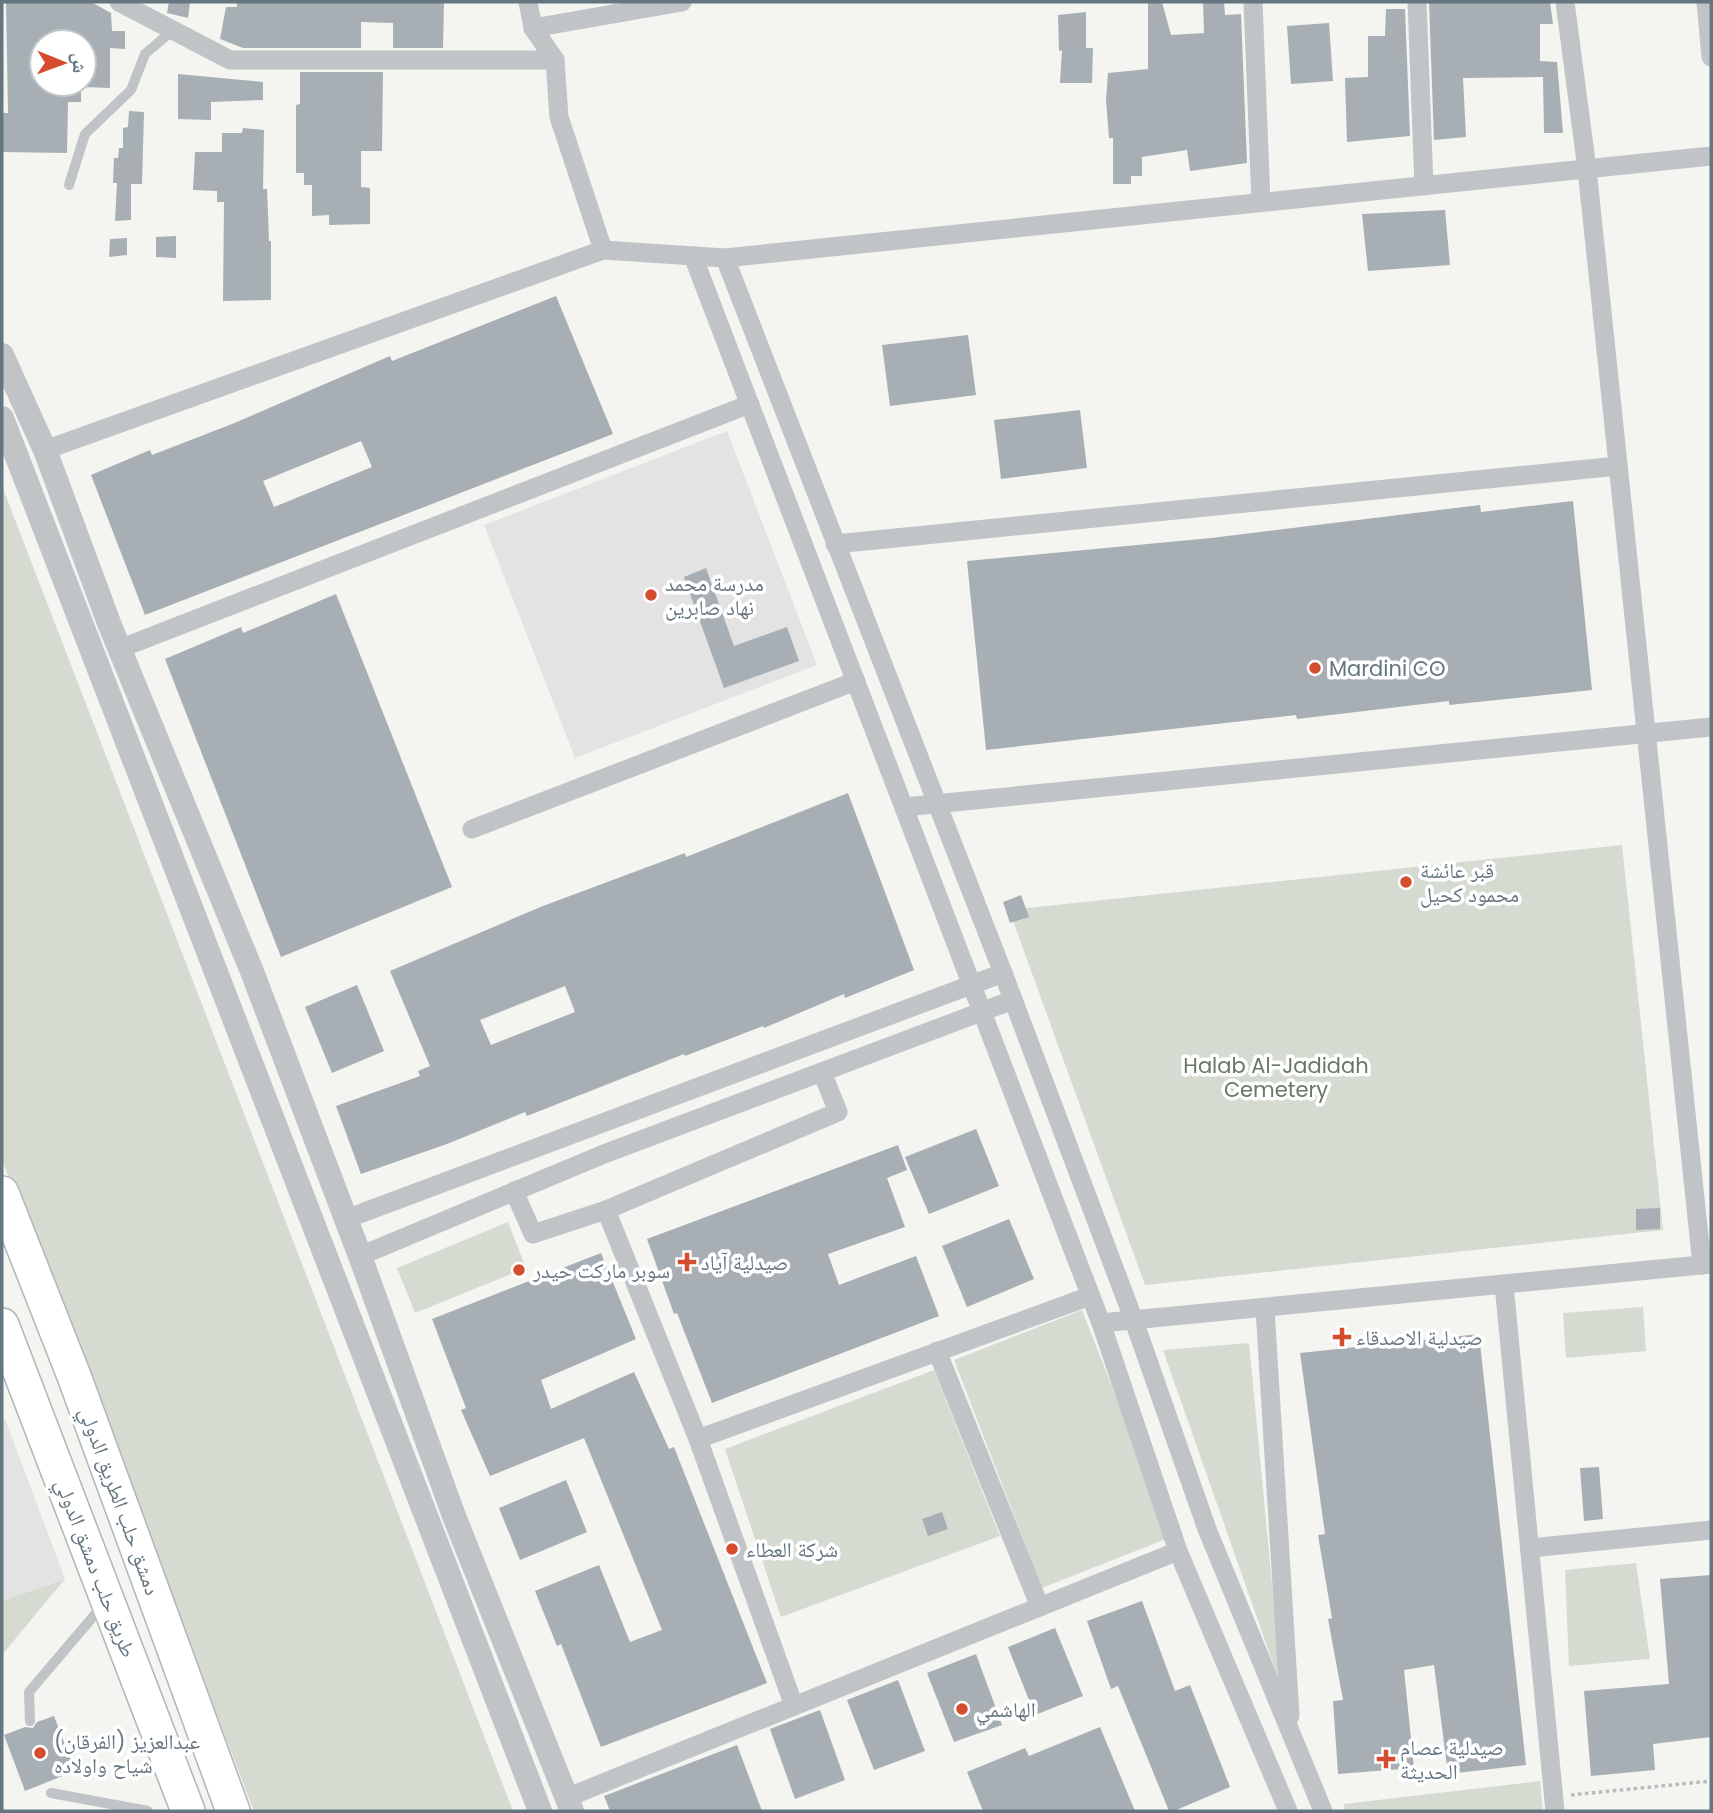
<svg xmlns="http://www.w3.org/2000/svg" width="1713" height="1813" font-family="Poppins,'Noto Naskh Arabic',sans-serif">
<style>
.built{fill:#e2e3e2}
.green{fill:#d6dbd2}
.building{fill:#a7afb4;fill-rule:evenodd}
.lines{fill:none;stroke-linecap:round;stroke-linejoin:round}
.trunk-casing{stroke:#b1b5b7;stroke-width:36}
.path{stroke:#b8bbbd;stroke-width:3.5;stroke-dasharray:3.5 3.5;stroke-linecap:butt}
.service{stroke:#c0c4c7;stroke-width:10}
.minor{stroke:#c0c4c7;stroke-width:19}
.tertiary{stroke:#c0c4c7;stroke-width:24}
.trunk{stroke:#fff;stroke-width:33}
.poi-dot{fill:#d64c2f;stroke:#fff;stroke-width:2.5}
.labels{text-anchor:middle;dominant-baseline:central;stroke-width:7;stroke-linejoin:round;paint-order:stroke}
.poi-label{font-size:21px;fill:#657680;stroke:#fff;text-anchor:start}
.park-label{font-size:21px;fill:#697864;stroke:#fff}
.street-label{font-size:21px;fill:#657680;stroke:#fff}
</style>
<rect width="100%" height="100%" fill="#f4f4f1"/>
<g class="built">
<path d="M727,431l90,234 -242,93 -91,-233z"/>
<path d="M5,1419l60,160 -63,22v-181z"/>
</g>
<g class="green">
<path d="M2,486l511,1325h-259l-252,-651z"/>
<path d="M1622,845l41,385 -518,55 -136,-375z"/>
<path d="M508,1222l18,46 -111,45 -18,-45z"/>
<path d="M1643,1307l3,44 -80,7 -3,-45z"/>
<path d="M1082,1310l89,227 -129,51 -88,-228z"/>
<path d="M1249,1343l33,346 -119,-339z"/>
<path d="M934,1370l66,166 -219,81 -56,-168z"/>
<path d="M1636,1563l14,96 -81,7 -4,-96z"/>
<path d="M65,1579l-63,76v-54z"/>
<path d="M1540,1781l3,30h-198l-1,-7z"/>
</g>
<g class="building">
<path d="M6,2h85l20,11 1,18h13v18l-15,-1v40l-26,-1v-45h-42v42h39v18h-13l-1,51 -65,-1v-39h6z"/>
<path d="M169,2h21l-2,16 -21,-5z"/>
<path d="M237,2h207l-1,46h-50v-25l-32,-1v26h-118l-23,-9 6,-32h11z"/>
<path d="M1148,2h14l9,33 33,-2 -1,-31h21l1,13 16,-1 6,149 -57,8 -3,-21 -45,7v19h-11v8h-18v-46h-4l-3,-38 2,-27 40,-4z"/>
<path d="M1429,2h121l3,22h-13v37l17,1 6,71h-19l-1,-56 -80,1 3,59 -32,3z"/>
<path d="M1386,9h19l5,127 -63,6 -2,-64 23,-1v-41h17z"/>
<path d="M1086,12v36h7l-1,35h-32l2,-33 -3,1 -1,-36z"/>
<path d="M1329,23l4,58 -42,3 -4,-58z"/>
<path d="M300,72h83l-1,79h-21v36l9,1v36l-41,1v-10l-17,1v-31h-8v-12h-8v-68l4,-1z"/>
<path d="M178,74l85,8v18l-52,2v18l-33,-1z"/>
<path d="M129,111l15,1 -2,72h-11v36l-16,1 2,-38h-4l1,-25h4l1,-10h4v-20l5,-1z"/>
<path d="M243,128l21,2 -1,59h4l2,52h2v59l-48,1 1,-99h-7v-11l-24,-1 2,-38h27v-19h20z"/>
<path d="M1445,210l5,55 -82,6 -6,-57z"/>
<path d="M176,236v22l-20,-1v-20z"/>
<path d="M127,238v17l-18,2 1,-18z"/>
<path d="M556,296l57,138 -468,181 -54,-140 59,-25 2,5 80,-31 158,-68 2,5zM361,441l11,26 -98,40 -11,-26z"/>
<path d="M968,335l8,60 -86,11 -8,-61z"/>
<path d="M1080,410l7,58 -86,11 -7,-59z"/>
<path d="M1573,501l19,189 -143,15v-4l-152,18 -1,-4 -310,35 -19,-189 244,-23 269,-33 1,7z"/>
<path d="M706,568l28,78 53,-19 12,34 -75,27 -40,-111z"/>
<path d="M336,594l116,293 -171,70 -116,-298 76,-32 2,6z"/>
<path d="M848,793l66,177 -69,28 -1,-4 -80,34 -1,-2 -78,30 -1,-2 -157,62 -2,-4 -78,32 -86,30 -25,-68 84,-30 -2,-5 12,-5 -40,-95 153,-65 142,-53 1,4zM565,986l10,26 -84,33 -11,-25z"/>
<path d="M1021,895l8,22 -19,6 -7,-21z"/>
<path d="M357,985l27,66 -52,22 -27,-66z"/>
<path d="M976,1129l23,57 -70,28 -24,-57z"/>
<path d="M898,1145l9,25 -20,8 18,49 -77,27 11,31 77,-29 23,60 -227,87 -35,-90 -3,1 -27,-75z"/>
<path d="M1660,1208v21l-24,1v-21z"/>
<path d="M1009,1219l25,60 -67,28 -25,-61z"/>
<path d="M601,1253l35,86 -95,41 10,29 83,-37 35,77 5,-2 93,236 -166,64 -40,-103 -4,2 -22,-55 64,-26 31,77 32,-12 -78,-192 -94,38 -29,-66 5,-2 -34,-89z"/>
<path d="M1479,1334l47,431 -78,9 -14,-109 -30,5 10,98 -76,6 -5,-73 10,-1 -15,-81 4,-1 -14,-83 7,-1 -25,-181z"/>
<path d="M1599,1467l4,52 -19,2 -4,-53z"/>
<path d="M566,1480l21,52 -67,28 -21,-52z"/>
<path d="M942,1512l6,17 -20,7 -6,-17z"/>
<path d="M1711,1575v162l-58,7 2,26 -64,6 -7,-85 85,-7 -9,-105z"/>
<path d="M1142,1601l33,90 15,-6 40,102 -56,24h-5l-51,-125 -7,3 -24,-68z"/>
<path d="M1055,1628l28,68 -48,19 -27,-68z"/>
<path d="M976,1654l26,71 -48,17 -27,-69z"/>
<path d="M898,1680l27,71 -51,19 -27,-70z"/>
<path d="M820,1710l25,70 -50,19 -25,-70z"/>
<path d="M54,1716l21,55 -50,20 -21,-56 21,-8 8,1 4,-6z"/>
<path d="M1100,1727l35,84h-152l-16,-39 58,-24 4,8z"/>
<path d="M737,1745l25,66h-152l-6,-15z"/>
</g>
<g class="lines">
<g class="trunk-casing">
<g id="trunk">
<path d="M2,1193l72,183 159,435"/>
<path d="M2,1325l186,486"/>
</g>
</g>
<path class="path" d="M1571,1795l140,-14"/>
<g class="service">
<path d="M69,185l16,-51 46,-44 14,-36 28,-24"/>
<path d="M30,1721l-1,-29 74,-87"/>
<path d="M51,1793l97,18"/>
</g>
<g class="minor">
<path d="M119,2l111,58h325l4,57 44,133"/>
<path d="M528,2l5,26 22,32"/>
<path d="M1253,2l8,200"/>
<path d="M1417,2l7,184"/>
<path d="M1565,2l22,167 115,1096"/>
<path d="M1706,2l5,55"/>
<path d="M533,28l149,-26"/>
<path d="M693,256l408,1067 77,228 110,260"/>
<path d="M725,258l278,715 130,345 74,211 116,282"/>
<path d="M45,450l558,-200 122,8 986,-102"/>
<path d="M835,544l783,-78"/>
<path d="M119,649l631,-245"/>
<path d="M904,807l807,-80"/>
<path d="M472,829l384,-148"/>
<path d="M514,1191l19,43 73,-24 92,229"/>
<path d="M606,1210l232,-98 -16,-40"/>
<path d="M346,1219l657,-246"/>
<path d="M360,1256l244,-102 409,-154"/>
<path d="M1504,1285l51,526"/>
<path d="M1265,1309l25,407"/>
<path d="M1101,1323l610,-59"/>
<path d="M937,1351l103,256"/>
<path d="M1530,1548l181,-18"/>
<path d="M794,1706l-96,-267 392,-143"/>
<path d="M566,1798l612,-247"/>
</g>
<g class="tertiary">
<path d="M2,355l43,95 64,173 144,351 107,282 94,260 118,295"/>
<path d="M2,418l538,1393"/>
</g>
<use href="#trunk" class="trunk"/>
</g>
<g class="poi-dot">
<circle cx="651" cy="595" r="7"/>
<circle cx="1315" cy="668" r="7"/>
<circle cx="1406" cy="882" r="7"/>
<path d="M683.5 1251.5h7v7h7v7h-7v7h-7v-7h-7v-7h7z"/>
<circle cx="519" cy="1270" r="7"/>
<path d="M1338.5 1326.5h7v7h7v7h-7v7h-7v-7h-7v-7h7z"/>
<circle cx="732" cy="1549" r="7"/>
<circle cx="962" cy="1709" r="7"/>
<circle cx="40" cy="1753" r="7"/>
<path d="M1382.5 1748.5h7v7h7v7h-7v7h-7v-7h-7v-7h7z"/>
</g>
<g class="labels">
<g class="poi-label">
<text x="665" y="583">مدرسة محمد<tspan x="665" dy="24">نهاد صابرين</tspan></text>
<text x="1329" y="668">Mardini CO</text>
<text x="1420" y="870">قبر عائشة<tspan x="1420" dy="24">محمود كحيل</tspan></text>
<text x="701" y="1262">صيدلية آياد</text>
<text x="533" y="1270">سوبر ماركت حيدر</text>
<text x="1356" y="1337">صيدلية الاصدقاء</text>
<text x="746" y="1549">شركة العطاء</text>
<text x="976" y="1709">الهاشمي</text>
<text x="54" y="1741">(الفرقان) عبدالعزيز<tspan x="54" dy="24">شياح واولاده</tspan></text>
<text x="1400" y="1747">صيدلية عصام<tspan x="1400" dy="24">الحديثة</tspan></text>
</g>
<g class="park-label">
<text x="1276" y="1065">Halab Al-Jadidah<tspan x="1276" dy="24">Cemetery</tspan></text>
</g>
<g class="street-label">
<text transform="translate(120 1501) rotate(70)">دمشق حلب الطريق الدولي</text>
<text transform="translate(96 1568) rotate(69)">طريق حلب دمشق الدولي</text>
</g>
</g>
<rect width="1713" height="1813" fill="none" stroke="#657680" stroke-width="7"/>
<g transform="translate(63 63) rotate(91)"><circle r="33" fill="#ffffff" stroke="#c1c8cc" stroke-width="2"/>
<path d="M0-5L12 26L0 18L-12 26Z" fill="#d64c2f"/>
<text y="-10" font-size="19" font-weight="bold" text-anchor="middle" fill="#657680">ش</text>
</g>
</svg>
